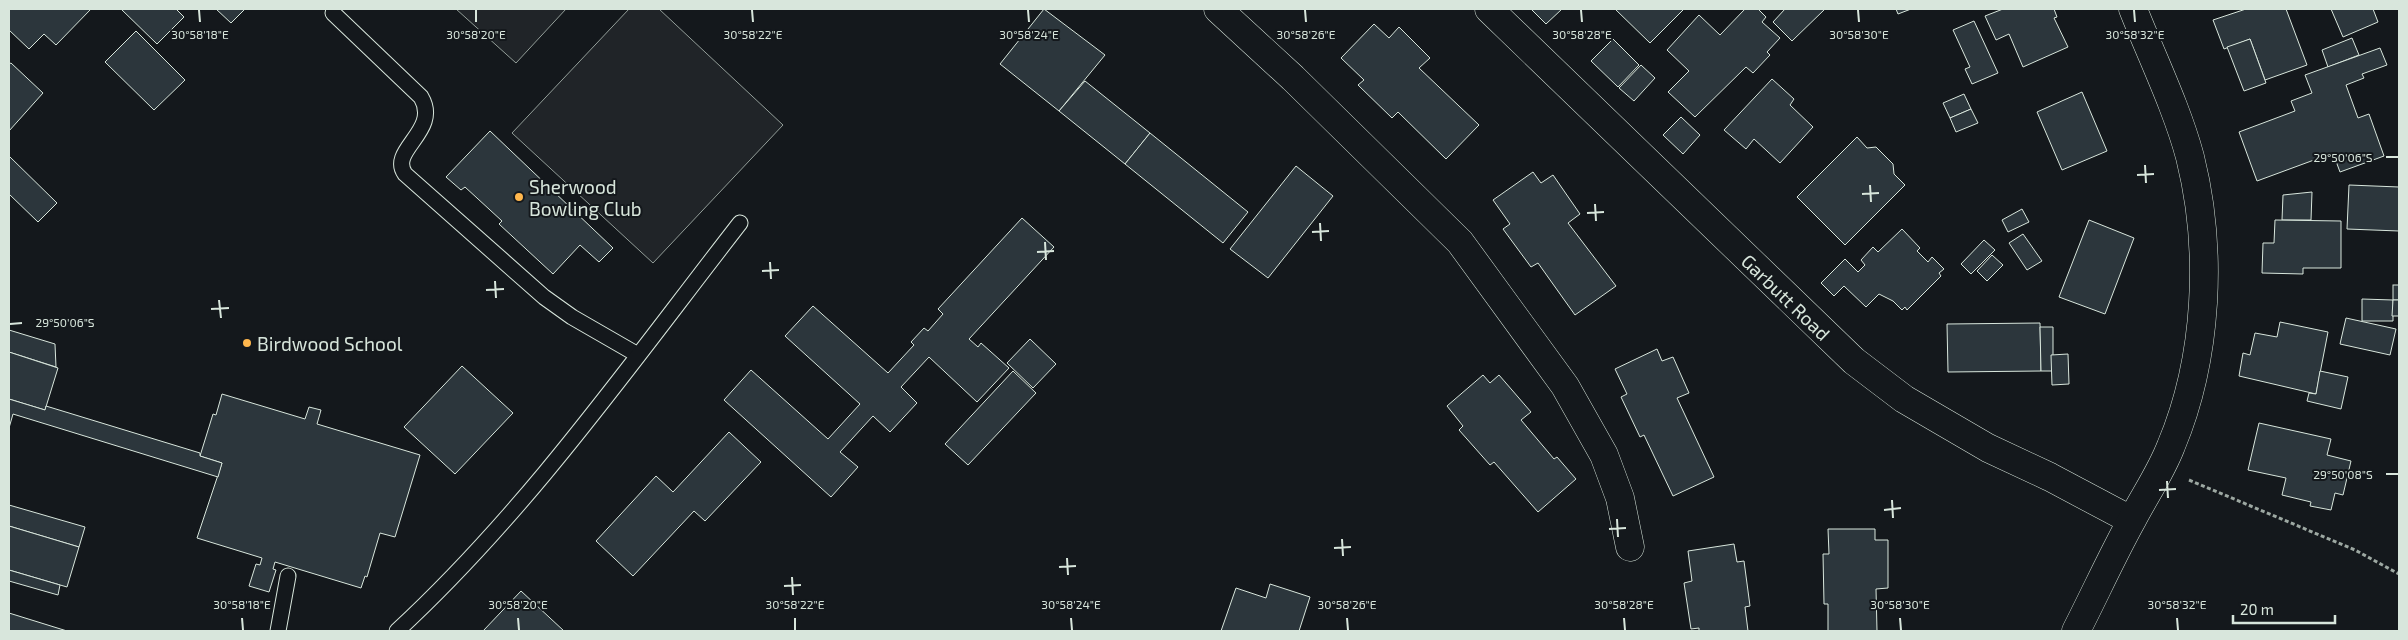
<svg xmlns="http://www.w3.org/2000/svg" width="2408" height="640" font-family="'Exo 2',sans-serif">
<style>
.green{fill:#202428;stroke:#939e99}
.building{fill:#2c363c;stroke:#d8e6dc}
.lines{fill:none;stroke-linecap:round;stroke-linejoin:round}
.lane-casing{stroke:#d8e6dc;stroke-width:17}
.street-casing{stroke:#d8e6dc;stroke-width:29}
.path{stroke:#9da8a2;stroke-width:3;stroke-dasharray:4 2.5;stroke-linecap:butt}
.lane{stroke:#14181c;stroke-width:15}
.street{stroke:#14181c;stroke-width:28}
.ticks{fill:none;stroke:#d8e6dc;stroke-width:2}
.poi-dot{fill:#ffb74d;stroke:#14181c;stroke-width:2}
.labels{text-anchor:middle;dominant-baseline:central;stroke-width:4;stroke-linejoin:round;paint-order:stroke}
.poi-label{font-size:19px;fill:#d8e6dc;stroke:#14181c;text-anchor:start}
.street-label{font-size:19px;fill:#d8e6dc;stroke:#14181c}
.ticks-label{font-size:12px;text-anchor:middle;fill:#d8e6dc;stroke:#14181c;stroke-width:4;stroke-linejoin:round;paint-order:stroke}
</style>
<rect width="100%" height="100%" fill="#14181c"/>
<g class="green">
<path d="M456,9h110l-50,54z"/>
<path d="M629,9h30l124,116 -130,138 -141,-130z"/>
</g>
<g class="building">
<path d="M9,9h82l-35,36 -12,-11 -15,15 -20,-19z"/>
<path d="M121,9h55l8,8 -27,27z"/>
<path d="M216,9h29l-14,14z"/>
<path d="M1044,9l61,46 -46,56 -59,-47z"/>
<path d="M1531,9h31l-16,15z"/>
<path d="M1615,9h67l1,1 -33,33z"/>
<path d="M1745,9h13l8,8 -4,5 18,16 -13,14 3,3 -17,18 -7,-6 -51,50 -27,-25 21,-21 -22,-21 32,-35 21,20z"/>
<path d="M1785,9h40l-33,32 -19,-19z"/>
<path d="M1896,9h15l-13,5z"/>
<path d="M2003,9h51l3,8 -3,1 14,29 -45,20 -14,-33 -13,6 -11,-24z"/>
<path d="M2246,9h40l21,56 -42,15 -15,-41 -26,10 -11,-29z"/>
<path d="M2331,9h42l5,13 -35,15z"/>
<path d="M1974,21l24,52 -26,11 -7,-15 5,-2 -17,-37z"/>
<path d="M1374,24l15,14 10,-11 31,31 -11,10 60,57 -33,34 -48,-47 -6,6 -34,-33 6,-5 -23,-22z"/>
<path d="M136,31l49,49 -31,30 -49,-48z"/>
<path d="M2352,38l7,17 -31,12 -6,-17z"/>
<path d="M1613,39l26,26 -21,22 -27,-26z"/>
<path d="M2250,39l16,44 -22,8 -17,-44z"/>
<path d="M2380,48l7,17 -25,9 2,4 -18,7 12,33 11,-4 15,42 -44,16 -7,-19 -76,28 -18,-49 56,-21 -4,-10 21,-8 -7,-18z"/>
<path d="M11,63l32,30 -34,38v-67z"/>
<path d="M1641,65l14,13 -21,23 -15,-13z"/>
<path d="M1772,79l22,20 -4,6 23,22 -33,36 -26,-24 -8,10 -22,-19z"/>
<path d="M1085,81l65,52 -25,31 -66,-53z"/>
<path d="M2082,92l25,59 -45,19 -25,-58z"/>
<path d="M1964,94l7,15 -21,9 -7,-15z"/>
<path d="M1971,109l7,14 -22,9 -6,-14z"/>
<path d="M1681,117l19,18 -17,19 -20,-19z"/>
<path d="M490,131l123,117 -14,14 -19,-17 -27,29 -54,-50 3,-3 -37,-34 -4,3 -15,-13z"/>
<path d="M1150,133l98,79 -25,31 -98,-79z"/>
<path d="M1857,137l10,11 9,-1 17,17 1,10 11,11 -60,60 -48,-48z"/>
<path d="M9,156l48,47 -19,19 -29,-28z"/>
<path d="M1296,166l37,30 -65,82 -38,-29z"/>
<path d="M1533,172l8,11 12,-8 27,39 -12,9 48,63 -41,29 -37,-52 -7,4 -28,-38 7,-5 -17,-24z"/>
<path d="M2349,185l50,2v44l-52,-2z"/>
<path d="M2312,192l-1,28h-29l1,-25z"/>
<path d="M2022,209l7,13 -21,10 -6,-12z"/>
<path d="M1022,218l32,29 -85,92 9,8 3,-4 28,25 -32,34 -48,-45 -28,30 16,16 -27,29 -17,-16 -33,36 18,15 -27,30 -107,-97 27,-30 77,69 32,-35 -75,-68 28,-30 75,67 26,-28 -3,-3 13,-14 4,3 15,-17 -5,-5z"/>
<path d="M2089,220l45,18 -29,76 -46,-17z"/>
<path d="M2275,220l66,1v47h-38v6l-41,-1 1,-30h11z"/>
<path d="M1902,229l18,19 -3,3 11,11 4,-5 12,12 -5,4 2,3 -34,34 -2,-3 -3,3 -9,-9 -14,-7 -13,13 -22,-21 -10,10 -13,-13 24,-24 13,13 7,-7 -4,-5 12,-13 5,5z"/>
<path d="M2023,234l19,27 -15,9 -18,-27z"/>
<path d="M1984,240l11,10 -24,24 -10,-10z"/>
<path d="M1992,255l11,10 -16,16 -10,-10z"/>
<rect x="2393" y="285" width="6" height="15"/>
<path d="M2362,299l31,1v21h-31z"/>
<path d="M2393,300h6v16h-7z"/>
<path d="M2346,318l50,11 -6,26 -50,-11z"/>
<path d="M2280,322l48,10 -12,62 -77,-18 4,-23 7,2 5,-22 22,4z"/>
<path d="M2040,323l1,48 -93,1 -1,-48z"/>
<path d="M2040,327h13v44h-12z"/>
<path d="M9,330l46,14 1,23 -47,-15z"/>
<path d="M1030,339l26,25 -23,24 -26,-25z"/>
<path d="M1657,349l5,12 11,-4 16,36 -12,5 37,79 -41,19 -29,-61 -4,2 -19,-40 6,-3 -12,-25z"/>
<path d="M9,352l49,16 -13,42 -36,-11z"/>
<path d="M2068,354l1,30 -17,1 -1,-30z"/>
<path d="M462,366l51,47 -58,61 -51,-47z"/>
<path d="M1013,371l23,22 -68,72 -23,-21z"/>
<path d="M2320,371l28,6 -7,32 -34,-8 2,-8 7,1z"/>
<path d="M1483,375l7,8 9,-8 32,37 -10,8 33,39 3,-2 19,22 -38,33 -44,-50 -4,3 -31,-35 4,-4 -16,-20z"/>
<path d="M222,394l83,25 4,-12 12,3 -4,14 103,31 -25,82 -15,-4 -13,44 -2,-1 -4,12 -86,-26 -2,7 3,1 -7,22 -20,-6 7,-22 4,1 2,-7 -65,-20 25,-75 -22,-7 13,-42 3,1z"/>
<path d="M9,399l36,11 1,-4 154,47v3l22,7 -4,14 -205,-63 -4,14z"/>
<path d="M2259,423l72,16 -4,16 24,6 -8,34 -8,-2 -4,17 -21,-4 1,-4 -29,-7 4,-17 -38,-8z"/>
<path d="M729,432l32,30 -56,59 -11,-10 -61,65 -37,-35 60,-65 17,16z"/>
<path d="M9,505l76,22 -6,20 -70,-21z"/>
<path d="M9,526l70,21 -12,40 -58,-17z"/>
<path d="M1828,529h47v11h13v48l-12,1 1,42h-49v-27h-4l-1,-50h6z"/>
<path d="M1734,544l3,18 7,-1 6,45 -5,1 3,24h-49v-3l-8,1 -7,-46 8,-2 -4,-30z"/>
<path d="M9,570l51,15 -2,10 -49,-14z"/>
<path d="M1270,584l40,13 -11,34h-78l15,-43 30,10z"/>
<path d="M521,591l43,40h-81z"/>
<path d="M9,613l58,18h-58z"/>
</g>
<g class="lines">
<g class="lane-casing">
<g id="lane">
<path d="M333,13l88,84c20,34 -33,53 -16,77l139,123 28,20 66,38"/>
<path d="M278,631l10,-55"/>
<path d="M397,631c131,-121 234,-268 343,-408"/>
</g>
</g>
<g class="street-casing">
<g id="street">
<path d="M1218,9l75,69 167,164 105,144 39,69 16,43 10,49"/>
<path d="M1489,9l365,352 50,38 84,49 62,29 81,43"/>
<path d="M2076,631c19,-37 36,-75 56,-111 13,-25 29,-48 39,-74 37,-88 42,-197 19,-289 -13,-49 -39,-102 -57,-148"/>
</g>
</g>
<path class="path" d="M2189,480l166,70 44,24"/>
<use href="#lane" class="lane"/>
<use href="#street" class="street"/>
</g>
<path class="ticks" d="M199,10l1,12M476,10v12M752,10l1,12M1028,10l1,12M1305,10l1,12M1581,10l1,12M1858,10l1,12M2134,10l1,12M2386,157h12M2145,165l1,18M2137,175l17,-1M1870,185l1,17M1862,194l17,-1M1595,204l1,17M1587,213l17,-1M1320,223l1,18M1312,232l17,-1M1045,242l1,18M1037,252l17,-1M770,262l1,17M762,271l17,-1M495,281l1,17M486,290l18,-1M219,300l2,18M211,309l18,-1M10,324l12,-1M2386,474h12M2167,481l1,17M2159,490l17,-1M1892,500l1,18M1884,510l17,-2M1617,519l1,18M1609,529l17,-1M1342,539l1,17M1334,548l17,-1M1067,558l1,17M1059,567l17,-1M792,577l1,18M784,586l17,-1M242,618l1,12M518,618l1,12M795,618v12M1071,618l1,12M1347,618l1,12M1624,618l1,12M1900,618l1,12M2177,618l1,12"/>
<g class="poi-dot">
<circle cx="519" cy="197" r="5"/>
<circle cx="247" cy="343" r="5"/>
</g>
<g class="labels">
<g class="poi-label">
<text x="529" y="186">Sherwood<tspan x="529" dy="22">Bowling Club</tspan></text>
<text x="257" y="343">Birdwood School</text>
</g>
<g class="street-label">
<text transform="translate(1786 297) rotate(44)">Garbutt Road</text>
</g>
</g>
<g class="ticks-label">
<text x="200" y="39">30°58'18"E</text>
<text x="476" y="39">30°58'20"E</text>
<text x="753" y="39">30°58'22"E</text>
<text x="1029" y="39">30°58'24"E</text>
<text x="1306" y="39">30°58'26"E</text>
<text x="1582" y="39">30°58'28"E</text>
<text x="1859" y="39">30°58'30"E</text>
<text x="2135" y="39">30°58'32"E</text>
<text x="2343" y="162">29°50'06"S</text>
<text x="65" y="327">29°50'06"S</text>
<text x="2343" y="479">29°50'08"S</text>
<text x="242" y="609">30°58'18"E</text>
<text x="518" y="609">30°58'20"E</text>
<text x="795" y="609">30°58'22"E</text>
<text x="1071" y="609">30°58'24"E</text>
<text x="1347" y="609">30°58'26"E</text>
<text x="1624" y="609">30°58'28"E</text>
<text x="1900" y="609">30°58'30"E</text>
<text x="2177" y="609">30°58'32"E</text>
</g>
<rect width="2408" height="640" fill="none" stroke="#d8e6dc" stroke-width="20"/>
<path d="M2233 615v8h102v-8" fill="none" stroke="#d8e6dc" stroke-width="2.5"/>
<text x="2240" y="615" font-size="15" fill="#d8e6dc" stroke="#14181c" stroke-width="4" paint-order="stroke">20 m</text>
</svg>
